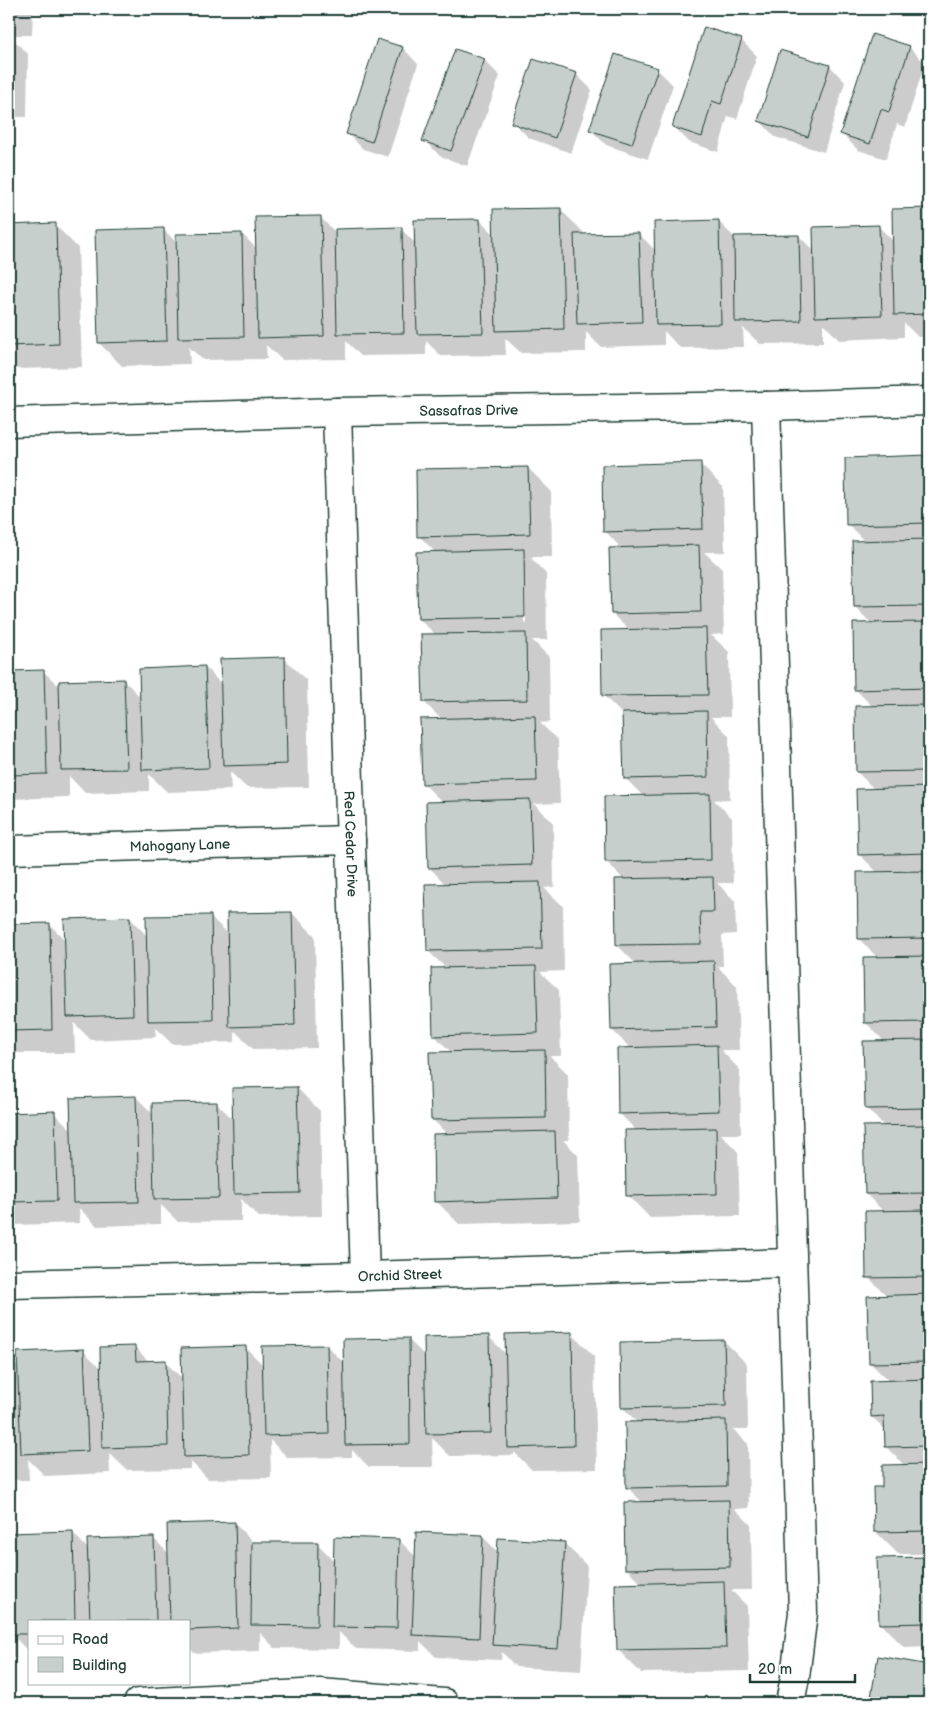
<svg xmlns="http://www.w3.org/2000/svg" width="938" height="1712" font-family="'Balsamiq Sans',sans-serif">
<style>
.shadow{fill:#0003;fill-rule:evenodd}
.building{fill:#c7cfcc;stroke:#1f3d34}
.lines{fill:none;stroke-linecap:round;stroke-linejoin:round}
.street-casing{stroke:#1f3d34;stroke-width:31}
.street{stroke:#fff;stroke-width:28}
.labels{text-anchor:middle;dominant-baseline:central;stroke-width:5;stroke-linejoin:round;paint-order:stroke}
.street-label{font-size:14px;fill:#1f3d34;stroke:#fff}
</style>
<rect width="100%" height="100%" fill="#fff"/>
<filter id="ink" filterUnits="userSpaceOnUse"><feTurbulence type="fractalNoise" baseFrequency=".02" numOctaves="2"/><feDisplacementMap in="SourceGraphic" scale="10" xChannelSelector="R" yChannelSelector="G"/><feConvolveMatrix kernelMatrix="1 2 1 2 8 2 1 2 1" color-interpolation-filters="sRGB"/></filter>
<g filter="url(#ink)">
<g class="shadow">
<path d="M9,9h24l-1,26h-23l19,19 -1,63h-18z"/>
<path d="M378,40l25,8 15,16 -30,93 -25,-8 -16,-16z"/>
<path d="M741,40l16,16 -20,63 -9,-3 -10,36 -29,-10 -16,-16z"/>
<path d="M909,47l16,16 -20,64 -8,-3 -11,35 -28,-9 -16,-16z"/>
<path d="M781,52l49,14 15,16 -21,70 -49,-15 -15,-16z"/>
<path d="M484,60l16,16 -33,90 -27,-10 -16,-16z"/>
<path d="M657,69l16,16 -25,74 -42,-14 -16,-16z"/>
<path d="M576,74l16,16 -21,63 -42,-15 -16,-16z"/>
<path d="M9,127l5,5 -2,59h-3z"/>
<path d="M560,209l23,23v3l56,-1 16,16 63,-29 16,16 65,-1 16,16 63,-26 16,16 -1,-32 36,-1v128h-11l-14,-14v14l-65,3 -16,-17v20l-63,1 -17,-16 1,19 -64,1 -16,-17v14l-63,2 -15,-15v20l-65,1 -16,-15 1,17 -65,1 -15,-15v14l-65,1 -15,-15v18l-64,1 -16,-15 1,14 -64,1 -14,-13 1,17 -68,2 -23,-23 64,-114 15,15 64,-10 15,15 63,-32 16,16 65,-4 15,15 64,-24 15,15z"/>
<path d="M55,225l23,23 4,119 -65,2 -8,-9v-134z"/>
<path d="M929,457v1097h-31l-23,-23 9,-43 21,-22 -19,-19v-17l-14,-13 18,-35 -20,-19 17,-67 -19,-19 16,-65 -18,-18 19,-67 -19,-19 19,-66 -20,-20 13,-64 -19,-19 19,-66 -19,-19 16,-64 -18,-18 16,-65 -18,-18 17,-65 -17,-17 10,-65 -17,-18 -2,-65z"/>
<path d="M700,464l23,23 2,65h-21l18,17 2,65 -13,1 18,17 1,65h-19l18,19 1,63 -16,1 18,18 1,65h-16l18,18 1,33 -14,1 1,31h-6l20,20 2,64h-18l19,20 1,64h-20l17,18 2,64 -90,2 -22,-23 9,-64 -17,-17 11,-65 -19,-19 25,-65 -20,-20 7,-65 -17,-18 37,-65 -19,-19 -1,-62 -20,-20 26,-65 -18,-17 10,-65 -17,-18z"/>
<path d="M528,468l23,23 1,66h-22l16,17 1,66h-15l17,17 1,65 -10,1 18,17 2,63 -26,1 19,19 1,64 -10,1 19,18 1,65 -24,1 19,18 2,66h-11l18,18 1,66h-6l15,15 2,66 -121,3 -23,-23 12,-66 -16,-16 20,-66 -18,-18 13,-66 -19,-18 18,-66 -17,-18 13,-65 -18,-18 18,-64 -18,-18 12,-67 -17,-16 16,-67 -16,-16zM523,572h2l1,51h-2z"/>
<path d="M284,658l23,23 2,106 -62,1 -17,-16 1,18 -64,2 -18,-18v17l-64,2 -16,-17v21l-60,2v-127l34,-1 17,16 64,-7 17,18 64,-31 17,18z"/>
<path d="M292,913l23,23 2,112 -64,1 -18,-18v11l-63,2 -17,-17 1,10 -65,3 -17,-17 1,30h-66v-128h41l16,16 64,-23 17,18 63,-20 18,18z"/>
<path d="M297,1088l23,23 2,105 -63,1 -18,-18v22l-63,1 -17,-17v19l-64,2 -18,-18 1,15 -65,2 -6,-7v-104l45,-1 18,17 64,-33 17,17 63,-11 18,17z"/>
<path d="M571,1333l23,23 3,113 -65,1 -18,-18v3l-64,1 -18,-18 1,29h-64l-17,-17v7l-64,1 -18,-18 1,38 -63,1 -18,-18v8l-63,1 -18,-17 1,20 -65,3 -17,-17 1,21h-20v-122l10,10 64,-17 19,18 33,-22 14,15h16l18,17 63,-31 18,18 63,-20 18,18 64,-24 17,17 63,-20 18,18z"/>
<path d="M724,1341l23,23 1,65h-15l15,15 1,64 -14,1 16,16 1,65h-21l16,16 2,65 -108,2 -23,-23 25,-65 -17,-17 17,-65 -16,-16 11,-64 -16,-16z"/>
<path d="M234,1523l20,20h63l17,18 65,-21 18,18 65,-22 17,17 65,-10 23,23 -6,105 -65,-4 -14,-15 -1,8 -65,-3 -16,-16v10l-64,-2 -17,-17v17l-64,-1 -15,-15v18l-66,2 -5,-6v-26h-160v31l-13,-13v19h-7v-124l63,-2 16,17 65,-11 16,16z"/>
<path d="M929,1558v88l-25,1 -23,-23 -2,-64z"/>
<path d="M880,1658l49,8v37h-57z"/>
</g>
<g class="building">
<path d="M704,27l38,12 -21,65 -9,-3 -10,36 -30,-10z"/>
<path d="M872,34l38,12 -21,66 -8,-3 -11,35 -30,-10z"/>
<path d="M377,39l26,8 -31,95 -26,-8z"/>
<path d="M455,49l30,10 -34,92 -29,-10z"/>
<path d="M780,50l50,15 -22,72 -50,-16z"/>
<path d="M615,54l43,14 -26,76 -43,-14z"/>
<path d="M533,59l44,14 -22,65 -44,-15z"/>
<path d="M561,208l3,121 -68,2 -3,-122z"/>
<path d="M929,208v106l-35,1 -2,-106z"/>
<path d="M321,216l3,120 -66,2 -3,-121z"/>
<path d="M480,219l3,114 -66,1 -3,-114z"/>
<path d="M719,220l2,104 -65,1 -2,-103z"/>
<path d="M56,223l3,121 -50,2v-121z"/>
<path d="M879,225l3,90 -67,2 -2,-90z"/>
<path d="M402,227l2,106 -67,1 -2,-105z"/>
<path d="M164,228l3,113 -69,2 -3,-113z"/>
<path d="M242,233l2,104 -66,1 -2,-104z"/>
<path d="M639,233l3,89 -65,2 -3,-90z"/>
<path d="M799,235l2,86 -66,1 -1,-86z"/>
<path d="M929,455v68l-83,2 -1,-67z"/>
<path d="M701,462l2,67 -100,3 -1,-67z"/>
<path d="M528,467l2,67 -113,3 -1,-68z"/>
<path d="M929,539v67l-75,1 -2,-66z"/>
<path d="M699,545l2,67 -90,2 -2,-66z"/>
<path d="M524,549l1,68 -107,2 -2,-67z"/>
<path d="M929,622v66l-75,2 -1,-67z"/>
<path d="M706,628l2,67 -106,1 -1,-66z"/>
<path d="M526,633l1,67 -104,2 -2,-68z"/>
<path d="M285,657l2,107 -64,2 -3,-107z"/>
<path d="M205,666l4,102 -67,2 -3,-101z"/>
<path d="M44,670l3,104 -38,1v-104z"/>
<path d="M124,679l3,90 -66,1 -2,-89z"/>
<path d="M929,705v66l-73,1 -1,-66z"/>
<path d="M707,711l1,66 -84,2 -2,-66z"/>
<path d="M535,716l2,65 -115,3 -2,-65z"/>
<path d="M929,787v66l-71,2 -2,-66z"/>
<path d="M710,794l1,66 -106,2 -1,-66z"/>
<path d="M530,799l2,66 -104,3 -2,-66z"/>
<path d="M929,871v67l-71,1 -1,-67z"/>
<path d="M713,877l1,35h-14l1,32 -85,1 -1,-66z"/>
<path d="M540,882l2,67 -115,2 -2,-67z"/>
<path d="M292,912l3,113 -66,2 -2,-114z"/>
<path d="M211,915l2,105 -65,1 -2,-105z"/>
<path d="M130,917l3,98 -66,2 -3,-98z"/>
<path d="M50,923l2,107 -43,1v-107z"/>
<path d="M929,956v66l-65,1 -1,-66z"/>
<path d="M714,961l2,66 -105,3 -2,-66z"/>
<path d="M536,966l2,67 -105,3 -2,-68z"/>
<path d="M929,1040v68l-64,1 -2,-68z"/>
<path d="M717,1045l2,66 -101,3 -1,-66z"/>
<path d="M545,1050l1,68 -115,2 -2,-68z"/>
<path d="M297,1087l3,106 -66,1 -2,-106z"/>
<path d="M136,1096l3,106 -66,1 -3,-105z"/>
<path d="M217,1102l2,96 -65,1 -2,-96z"/>
<path d="M55,1111l2,90 -48,1v-89z"/>
<path d="M929,1125v68l-64,1 -2,-68z"/>
<path d="M716,1128l1,66 -91,2 -1,-66z"/>
<path d="M555,1131l2,67 -123,4 -1,-68z"/>
<path d="M929,1210v67l-63,1 -1,-67z"/>
<path d="M929,1294v68l-60,1 -2,-67z"/>
<path d="M572,1332l2,114 -66,2 -3,-114z"/>
<path d="M489,1335l2,98 -65,1 -2,-97z"/>
<path d="M409,1338l1,106 -65,1 -2,-106z"/>
<path d="M724,1340l2,66 -105,2 -1,-66z"/>
<path d="M327,1345l2,89 -65,2 -2,-90z"/>
<path d="M135,1346l1,15 30,-1 2,86 -66,2 -2,-101z"/>
<path d="M246,1346l3,109 -65,2 -3,-109z"/>
<path d="M84,1349l4,102 -67,3 -4,-102z"/>
<path d="M929,1379v67l-44,1 -1,-31 -13,1 -1,-36z"/>
<path d="M726,1420l1,66 -101,2 -1,-66z"/>
<path d="M929,1464v67l-55,1 -1,-45h9v-22z"/>
<path d="M729,1500l1,67 -105,2 -1,-67z"/>
<path d="M235,1522l3,106 -49,2v-9h-19l-3,-97z"/>
<path d="M73,1531l2,90h-46v13h-20v-101z"/>
<path d="M416,1532l67,3 -4,103 -67,-3z"/>
<path d="M154,1537l2,84h-66l-3,-82z"/>
<path d="M334,1537l65,2 -2,89 -65,-1z"/>
<path d="M498,1538l67,4 -7,107 -66,-4z"/>
<path d="M252,1542h66l-1,84 -66,-1z"/>
<path d="M929,1557v66l-50,1 -2,-66z"/>
<path d="M724,1581l2,67 -109,2 -2,-66z"/>
<path d="M878,1656l51,9v38h-59z"/>
</g>
<g class="lines">
<g class="street-casing">
<g id="street">
<path d="M766,406l37,1207 -8,64 -5,26"/>
<path id="s1" d="M337,412l28,864"/>
<path id="s2" d="M9,422l328,-10 429,-6 163,-5"/>
<path id="s3" d="M9,850l342,-10"/>
<path id="s4" d="M9,1284l356,-8 427,-13"/>
<path d="M138,1703l182,-10 124,10"/>
</g>
</g>
<use href="#street" class="street"/>
</g>
</g>
<g class="labels">
<g class="street-label">
<text stroke="none"><textPath href="#s2" startOffset="460">Sassafras Drive</textPath></text>
<text stroke="none"><textPath href="#s1" startOffset="432">Red Cedar Drive</textPath></text>
<text stroke="none"><textPath href="#s3" startOffset="171">Mahogany Lane</textPath></text>
<text stroke="none"><textPath href="#s4" startOffset="391">Orchid Street</textPath></text>
</g>
</g>
<rect width="938" height="1712" fill="none" stroke="#fff" stroke-width="30"/>
<rect x="15" y="15" width="908" height="1682" fill="none" stroke="#1f3d34" stroke-width="2" filter="url(#ink)"/>
<rect x="28" y="1620" width="162" height="65" fill="#ffffff" stroke="#a5b1ae"/>
<rect x="38" y="1636" width="25" height="8" fill="#ffffff" stroke="#a5b1ae"/>
<text x="72" y="1644" font-size="15" fill="#1f3d34">Road</text>
<rect x="38" y="1657" width="25" height="15" fill="#c7cfcc" stroke="#a5b1ae"/>
<text x="72" y="1670" font-size="15" fill="#1f3d34">Building</text>
<path d="M750 1674v8h105v-8" fill="none" stroke="#1f3d34" stroke-width="2.5"/>
<text x="758" y="1674" font-size="15" fill="#1f3d34" stroke="#ffffff" stroke-width="4" paint-order="stroke">20 m</text>
</svg>
